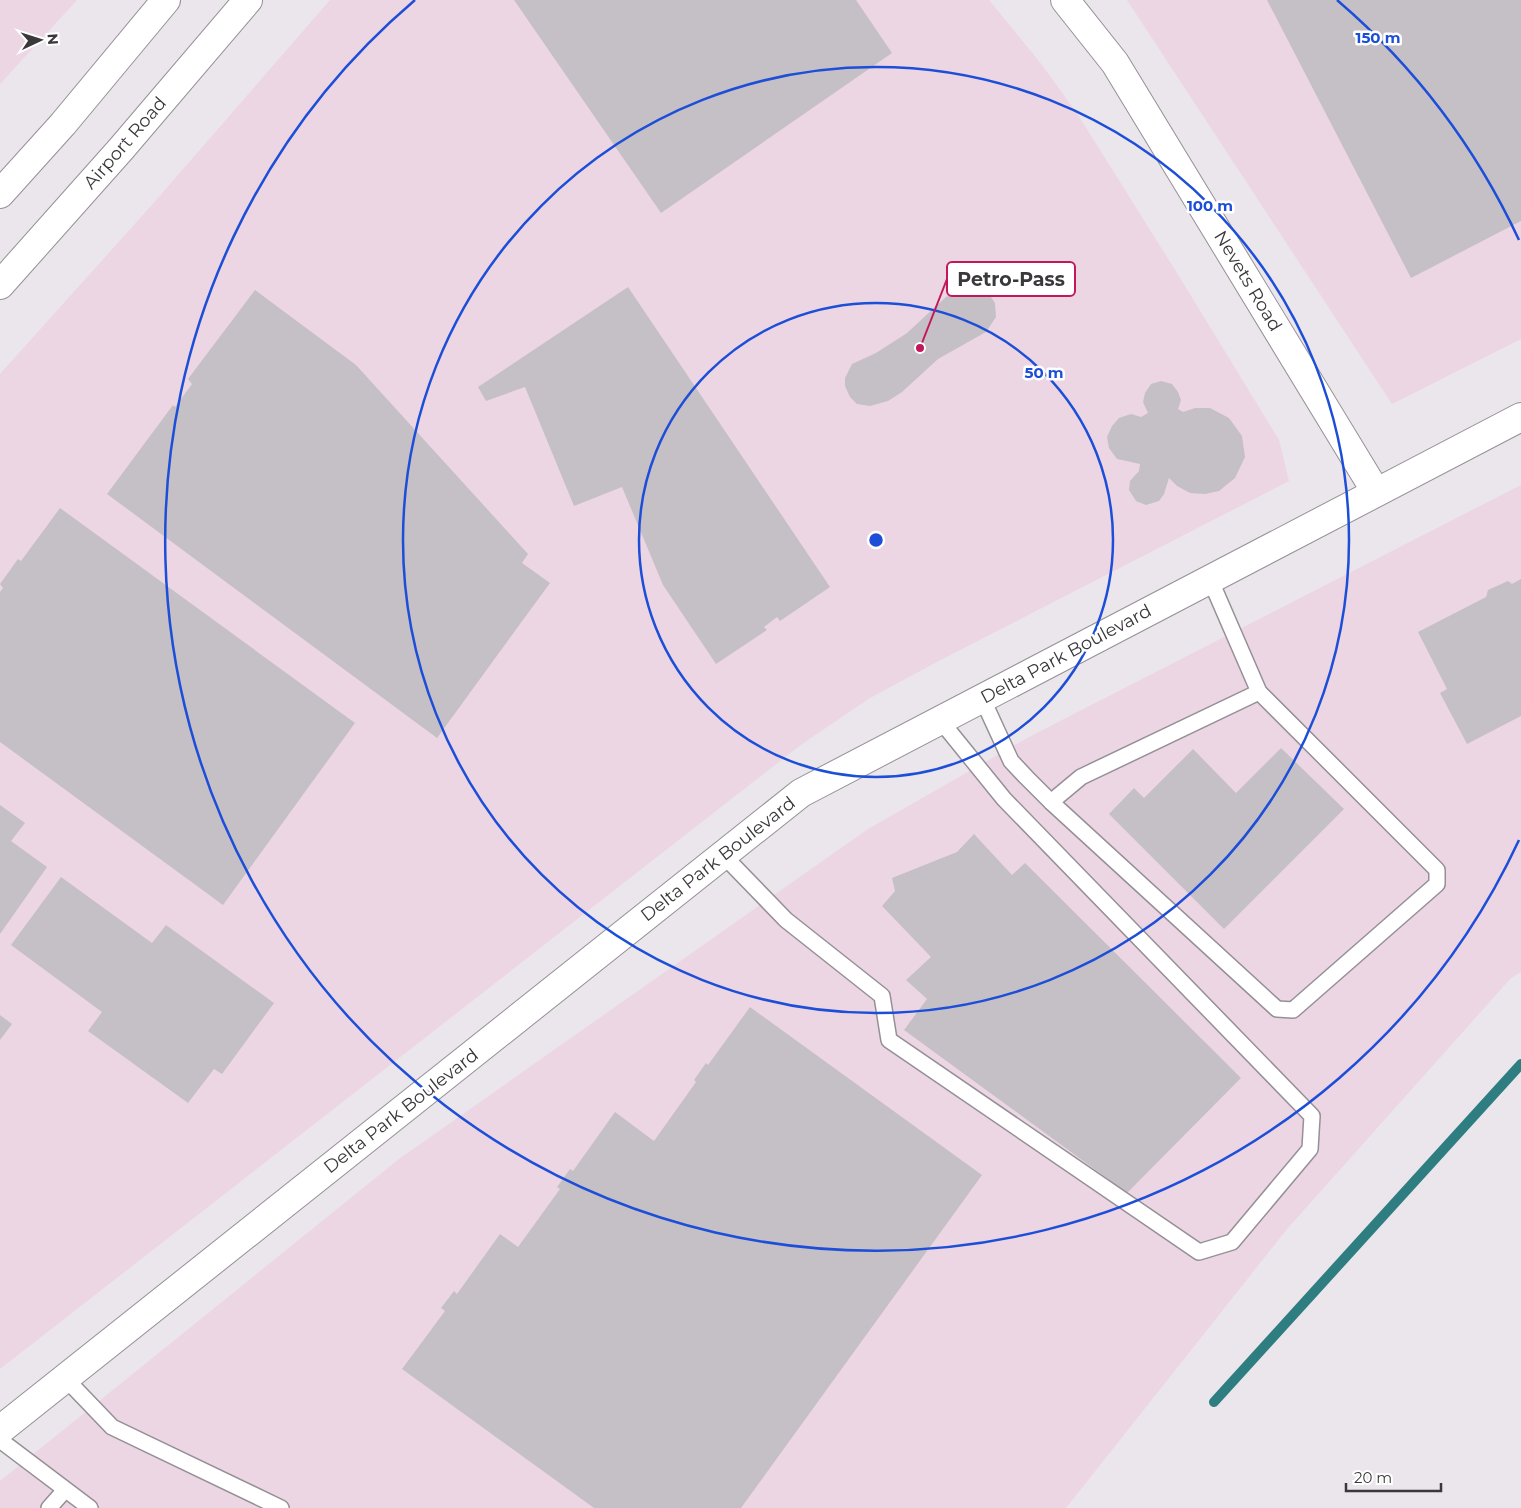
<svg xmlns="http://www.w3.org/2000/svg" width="1521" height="1508" font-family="Montserrat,sans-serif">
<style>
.industrial{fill:#ecd6e4}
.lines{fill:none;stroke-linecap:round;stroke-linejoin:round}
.stream{stroke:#2e7e81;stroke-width:10}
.building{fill:#c5c0c6}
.service-casing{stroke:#959096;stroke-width:18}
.minor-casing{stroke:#959096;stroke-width:30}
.secondary-casing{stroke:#959096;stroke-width:30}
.service{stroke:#fff;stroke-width:15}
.minor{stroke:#fff;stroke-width:28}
.secondary{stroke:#fff;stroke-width:28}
.ring{fill:none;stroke:#1d4ed8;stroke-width:2.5}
.labels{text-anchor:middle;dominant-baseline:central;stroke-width:5;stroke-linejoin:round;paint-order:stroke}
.street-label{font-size:18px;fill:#3a383b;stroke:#fff}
.centre{fill:#1d4ed8;stroke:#fff;stroke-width:2.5}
.ring-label{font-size:15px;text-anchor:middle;font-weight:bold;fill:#1d4ed8;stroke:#fff;stroke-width:5;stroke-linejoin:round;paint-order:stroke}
.leader{fill:none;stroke:#c2185b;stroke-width:2}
.callout-dot{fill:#c2185b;stroke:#fff;stroke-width:2}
.callout{fill:#fff;stroke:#c2185b;stroke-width:2}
.callout-label{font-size:19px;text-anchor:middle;font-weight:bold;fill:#3a383b}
</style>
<rect width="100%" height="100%" fill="#ebe5ec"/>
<g class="industrial">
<path d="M0,0h77l-77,84z"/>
<path d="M330,0h659l53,65 36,50 99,158 102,167 10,41 -356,183 -63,34 -68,46 -802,625v-995l151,-168z"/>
<path d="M1127,0h394v339l-129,65z"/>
<path d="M1521,485v487l-10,6 -224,251 -221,279h-1066v-27l399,-322 469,-330 161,-92z"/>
</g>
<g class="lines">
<path class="stream" d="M1214,1402l307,-338"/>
</g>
<g class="building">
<path d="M514,0h342l36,53 -231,160z"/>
<path d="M1267,0h254v221l-110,57z"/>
<path d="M628,287l202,300 -50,34 -3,-4 -13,10 3,3 -51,34 -53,-79 -41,-98 -48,19 -49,-119 -39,14 -8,-14z"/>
<path d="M974,289l15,5 6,9 1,14 -10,15 -48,27 -36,33 -14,9 -18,5 -13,-2 -7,-7 -5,-11v-8l7,-14 24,-11 31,-20 39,-36 17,-7z"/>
<path d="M255,290l101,75 172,189 -6,9 28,20 -113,155 -330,-244 66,-89 2,2 17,-23 -4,-5z"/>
<path d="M1161,381l11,3 6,8 3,8 -3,9 5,3 12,-4h15l19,10 13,18 3,21 -10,21 -16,13 -14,3 -15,-1 -13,-7 -8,-8 -5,16 -5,7 -13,4 -10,-4 -7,-11 1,-9 9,-10 1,-7 -23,-5 -8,-11 -2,-11 5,-11 7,-8 12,-4 10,3 7,-4 -5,-11 2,-9 6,-9z"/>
<path d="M60,508l295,215 -132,182 -223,-163v-150l3,-4 -3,-4 18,-25 3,2z"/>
<path d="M1521,579v137l-54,28 -27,-51 7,-4 -29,-57 68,-35 2,-7 20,-9 4,3z"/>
<path d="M1281,748l63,61 -120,120 -115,-115 25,-26 10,10 49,-49 43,44z"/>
<path d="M0,805l25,18 -14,18 36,26 -47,67z"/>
<path d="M974,834l38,41 13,-12 216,215 -114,115 -223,-163 23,-31 -21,-19 25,-23 -49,-51 13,-15 -3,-13 65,-26z"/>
<path d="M61,877l91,66 14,-18 108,78 -52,71 -8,-5 -26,34 -100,-72 14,-19 -91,-67z"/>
<path d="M750,1007l232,168 -241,333h-147l-192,-139 43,-58 -4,-3 13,-17 3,3 43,-60 18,13 42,-58 -3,-2 13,-18 3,2 42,-59 39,29 42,-59 -2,-2 12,-17 2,2z"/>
<path d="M0,1015l12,9 -12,16z"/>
</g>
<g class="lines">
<g class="service-casing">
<g id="service">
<path d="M982,698l29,63 15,16 25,25 226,207 16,1 144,-126v-14l-178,-178 -49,-113"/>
<path d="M1051,802l30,-25 178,-85"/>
<path d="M723,855l63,65 96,76 7,44 310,212 33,-10 78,-93 2,-33 -308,-317 -64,-79"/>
<path d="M65,1378l47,49 169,81"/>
<path d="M0,1440l90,68"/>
<path d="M49,1508l16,-18"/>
</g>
</g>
<g class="minor-casing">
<g id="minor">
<path d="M1065,0l50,63 261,429"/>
<path d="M0,1430l801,-637 720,-376"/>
</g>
</g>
<g class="secondary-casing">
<g id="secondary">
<path d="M0,194l63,-70 103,-124"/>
<path d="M0,285l121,-136 127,-149"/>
</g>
</g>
<use href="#service" class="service"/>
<use href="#minor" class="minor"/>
<use href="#secondary" class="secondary"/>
</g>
<g class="ring">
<circle cx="876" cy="540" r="237"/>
<circle cx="876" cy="540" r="473"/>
<path d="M1519 840A710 710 0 1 1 415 0M1337 0A710 710 0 0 1 1519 240"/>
</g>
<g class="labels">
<g class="street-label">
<text transform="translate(125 143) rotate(-49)">Airport Road</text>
<text transform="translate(1248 281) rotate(59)">Nevets Road</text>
<text transform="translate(1066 654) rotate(-28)">Delta Park Boulevard</text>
<text transform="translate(718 859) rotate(-38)">Delta Park Boulevard</text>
<text transform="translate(401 1111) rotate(-38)">Delta Park Boulevard</text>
</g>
</g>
<circle cx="876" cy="540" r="8" class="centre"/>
<g class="ring-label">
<text x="1378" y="43">150 m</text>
<text x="1210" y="211">100 m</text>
<text x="1044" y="378">50 m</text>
</g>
<path class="leader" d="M920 348L947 279"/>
<circle class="callout-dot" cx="920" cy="348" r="5"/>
<rect class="callout" x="947" y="262" width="128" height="34" rx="5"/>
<g class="callout-label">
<text x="1011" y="286">Petro-Pass</text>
</g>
<g transform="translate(40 40) rotate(86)" stroke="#ffffff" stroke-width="4" paint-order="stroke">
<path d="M0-4L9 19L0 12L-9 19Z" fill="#3a383b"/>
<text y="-8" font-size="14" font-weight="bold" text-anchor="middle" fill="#3a383b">N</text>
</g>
<path d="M1346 1483v8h95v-8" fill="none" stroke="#3a383b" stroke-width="2.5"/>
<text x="1354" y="1483" font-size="15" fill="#3a383b" stroke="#ffffff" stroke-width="4" paint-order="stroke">20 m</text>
</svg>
